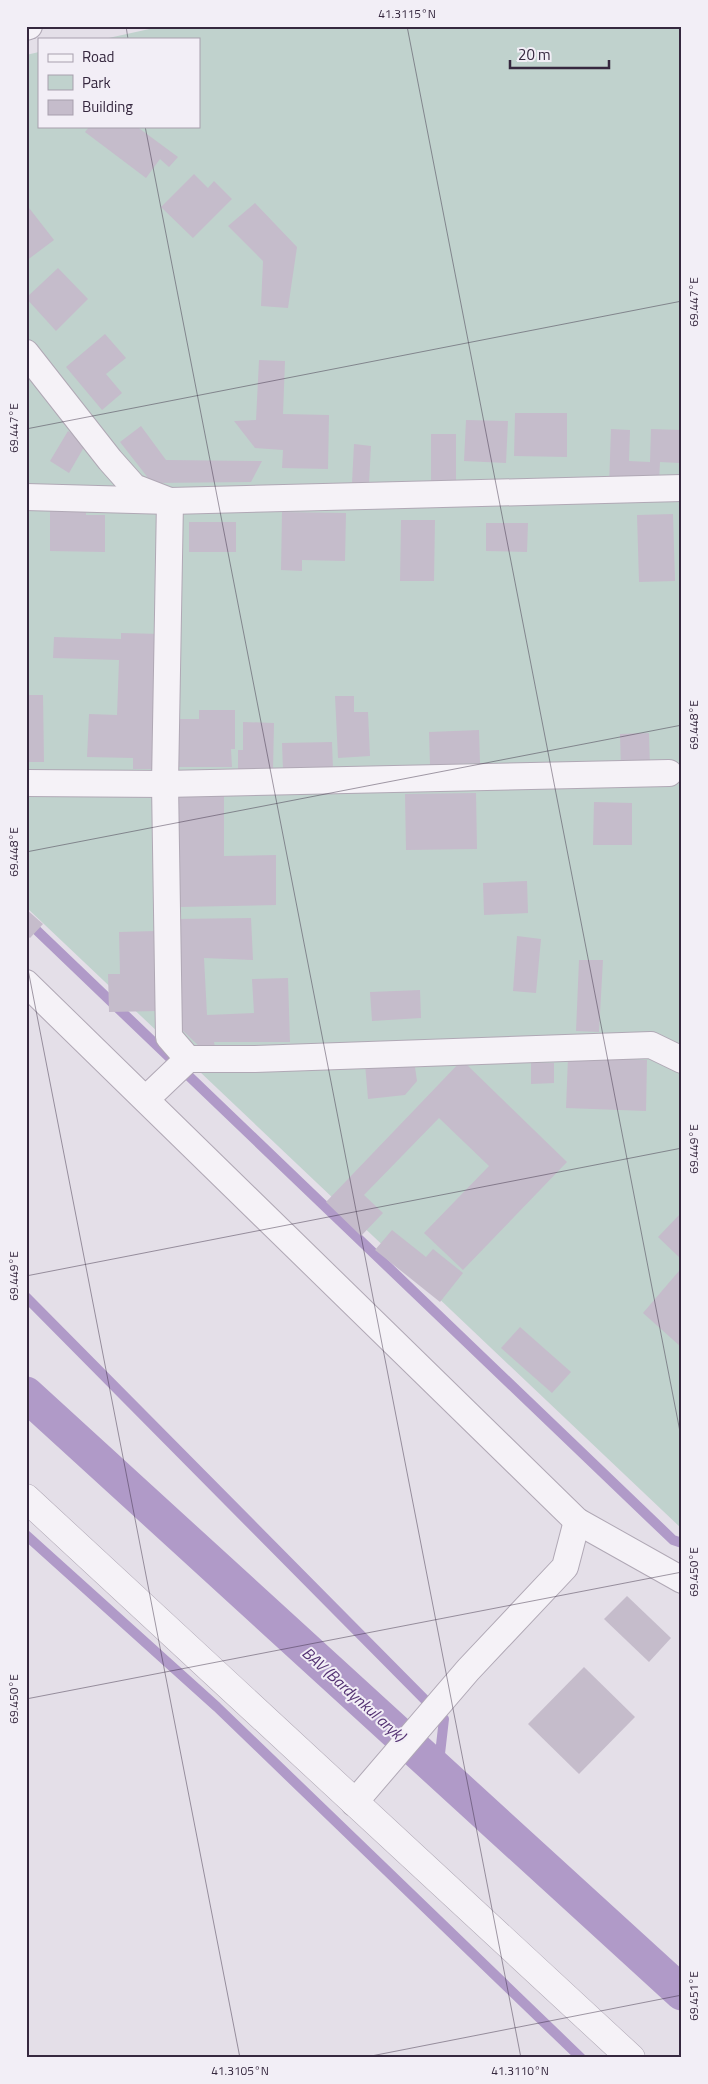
<svg xmlns="http://www.w3.org/2000/svg" width="708" height="2084" font-family="'Titillium Web',sans-serif">
<style>
.green{fill:#c0d2cd}
.lines{fill:none;stroke-linecap:round;stroke-linejoin:round}
.stream{stroke:#b09ac8;stroke-width:10}
.canal{stroke:#b09ac8;stroke-width:35}
.building{fill:#c5bccb}
.minor-casing{stroke:#b0a8b5;stroke-width:28}
.tertiary-casing{stroke:#b0a8b5;stroke-width:29}
.minor{stroke:#f5f2f7;stroke-width:26}
.tertiary{stroke:#f5f2f7;stroke-width:28}
.ticks{fill:none;stroke:#36283f;stroke-width:1;stroke-opacity:0.45}
.labels{text-anchor:middle;dominant-baseline:central;stroke-width:4;stroke-linejoin:round;paint-order:stroke}
.water-label{font-size:16px;font-style:italic;fill:#543273;stroke:#f2eef6}
.neatline{fill:none;stroke:#36283f;stroke-width:2}
.ticks-label{font-size:12px;text-anchor:middle;fill:#36283f}
</style>
<rect width="100%" height="100%" fill="#e4dfe8"/>
<path class="green" d="M163,26h519v1503l-656,-622v-852l13,-3v74h160v-87h-95z"/>
<g class="lines">
<g class="stream">
<path d="M27,921l646,619 9,3"/>
<path d="M26,1297l418,422 -6,52"/>
<path d="M26,1535l191,172 364,351"/>
</g>
<path class="canal" d="M26,1394l656,599"/>
</g>
<g class="building">
<path d="M90,126h46l42,31 -9,10 -9,-8 -14,19 -61,-46z"/>
<path d="M194,174l14,14 6,-7 18,18 -39,39 -32,-31z"/>
<path d="M255,203l42,44 -9,61 -27,-2 2,-45 -35,-35z"/>
<path d="M26,204l28,36 -28,21z"/>
<path d="M58,268l30,31 -32,32 -30,-33z"/>
<path d="M105,334l21,24 -20,16 16,19 -20,17 -36,-43z"/>
<path d="M259,360l26,1 -2,53 46,1 -1,54 -46,-1 1,-18 -28,-2 -21,-27 22,-1z"/>
<path d="M515,413h52v44l-53,-1z"/>
<path d="M466,420l42,1 -2,42 -42,-2z"/>
<path d="M141,426l25,34 96,1 -11,21 -99,1 -32,-41z"/>
<path d="M611,429l19,1 -1,31 21,1 1,-33 30,1 -2,33 -19,-1 -1,20 -50,4z"/>
<path d="M68,431l19,11 -18,31 -19,-12z"/>
<rect x="431" y="434" width="25" height="48"/>
<path d="M354,444l17,2 -2,38 -17,-1z"/>
<path d="M50,505h36v10h19v37l-55,-1z"/>
<path d="M282,512l64,1 -1,48 -43,-1v11l-21,-1z"/>
<path d="M673,514l2,67 -36,1 -2,-67z"/>
<path d="M401,520h34l-1,61h-34z"/>
<rect x="189" y="522" width="47" height="30"/>
<path d="M486,523h42l-1,29 -41,-1z"/>
<path d="M121,633l41,1 -4,135h-25v-11l-46,-1 2,-43 28,1 2,-55 -66,-2 1,-21 67,2z"/>
<path d="M26,695h17l1,67h-18z"/>
<path d="M335,696h19v16h14l2,44 -32,2z"/>
<path d="M199,710h36v39h-4l1,18h-53l-1,-48h21z"/>
<path d="M243,722l31,1 -1,48 -35,-1v-20h5z"/>
<path d="M479,730l1,33 -50,2 -1,-33z"/>
<path d="M649,733l1,36 -29,1 -1,-36z"/>
<path d="M332,742l1,27 -50,1 -1,-27z"/>
<path d="M224,787v69l52,-1v50l-96,2 -2,-119z"/>
<path d="M476,793l1,56 -71,1 -1,-56z"/>
<path d="M594,802l38,1v42h-39z"/>
<path d="M527,881l1,32 -44,2 -1,-32z"/>
<path d="M26,909l17,15 -13,14 -4,-3z"/>
<path d="M251,918l2,42 -49,-2 3,57 47,-2 -2,-34 36,-1 2,64h-76l1,5 -14,1 -24,-23 -3,-106z"/>
<path d="M156,931l2,80 -49,1 -1,-38h12l-1,-42z"/>
<path d="M517,936l24,3 -5,54 -23,-2z"/>
<path d="M579,960h24l-4,72 -23,-1z"/>
<path d="M420,990l1,28 -49,3 -2,-29z"/>
<path d="M568,1057l79,3 -1,51 -80,-3z"/>
<path d="M414,1060l3,21 -12,14 -37,4 -3,-35z"/>
<path d="M462,1060l105,102 -104,108 -39,-37 65,-67 -50,-48 -75,77 19,18 -22,23 -35,-34z"/>
<path d="M531,1063h23v20l-23,1z"/>
<path d="M682,1212v42l-3,3 -21,-20z"/>
<path d="M392,1230l34,27 7,-8 30,24 -23,29 -65,-52z"/>
<path d="M679,1271l3,3v70l-2,2 -37,-33z"/>
<path d="M520,1327l51,45 -19,21 -51,-45z"/>
<path d="M627,1596l44,42 -22,24 -45,-43z"/>
<path d="M584,1667l51,50 -56,57 -51,-50z"/>
</g>
<g class="lines">
<g class="minor-casing">
<g id="minor">
<path d="M26,27l3,-1"/>
<path d="M26,353l84,107 24,27 36,14 -5,283 4,253 19,22h67l396,-14 31,15"/>
<path d="M26,497l144,4 512,-13"/>
<path d="M26,783l139,1 504,-11"/>
<path d="M26,983l551,538 105,59"/>
<path d="M146,1099l42,-40"/>
<path d="M354,1803l114,-133 97,-103 12,-46"/>
</g>
</g>
<g class="tertiary-casing">
<path id="tertiary" d="M26,1498l605,560"/>
</g>
<use href="#minor" class="minor"/>
<use href="#tertiary" class="tertiary"/>
</g>
<path class="ticks" d="M126,26l2,13M407,26l275,1416M145,126l376,1932M26,429l656,-128M26,852l656,-127M26,959l214,1099M26,1276l656,-128M26,1699l656,-127M361,2058l321,-63"/>
<g class="labels">
<g class="water-label">
<text transform="translate(354 1694) rotate(42)">BAV (Bardynkul aryk)</text>
</g>
</g>
<rect width="708" height="2084" fill="none" stroke="#f2eef6" stroke-width="55"/>
<rect x="38" y="38" width="162" height="90" fill="#f2eef6" stroke="#a79fad"/>
<rect x="48" y="54" width="25" height="8" fill="#f5f2f7" stroke="#a79fad"/>
<text x="82" y="62" font-size="15" fill="#36283f">Road</text>
<rect x="48" y="75" width="25" height="15" fill="#c0d2cd" stroke="#a79fad"/>
<text x="82" y="88" font-size="15" fill="#36283f">Park</text>
<rect x="48" y="100" width="25" height="15" fill="#c5bccb" stroke="#a79fad"/>
<text x="82" y="112" font-size="15" fill="#36283f">Building</text>
<path d="M510 60v8h99v-8" fill="none" stroke="#36283f" stroke-width="2.5"/>
<text x="518" y="60" font-size="15" fill="#36283f" stroke="#f2eef6" stroke-width="4" paint-order="stroke">20 m</text>
<rect x="28" y="28" width="652" height="2028" class="neatline"/>
<g class="ticks-label">
<text x="407" y="18">41.3115°N</text>
<text transform="translate(694 302) rotate(-90)" y="4">69.447°E</text>
<text transform="translate(14 428) rotate(-90)" y="4">69.447°E</text>
<text transform="translate(694 725) rotate(-90)" y="4">69.448°E</text>
<text transform="translate(14 852) rotate(-90)" y="4">69.448°E</text>
<text transform="translate(694 1149) rotate(-90)" y="4">69.449°E</text>
<text transform="translate(14 1276) rotate(-90)" y="4">69.449°E</text>
<text transform="translate(694 1572) rotate(-90)" y="4">69.450°E</text>
<text transform="translate(14 1699) rotate(-90)" y="4">69.450°E</text>
<text transform="translate(694 1996) rotate(-90)" y="4">69.451°E</text>
<text x="240" y="2075">41.3105°N</text>
<text x="520" y="2075">41.3110°N</text>
</g>
</svg>
